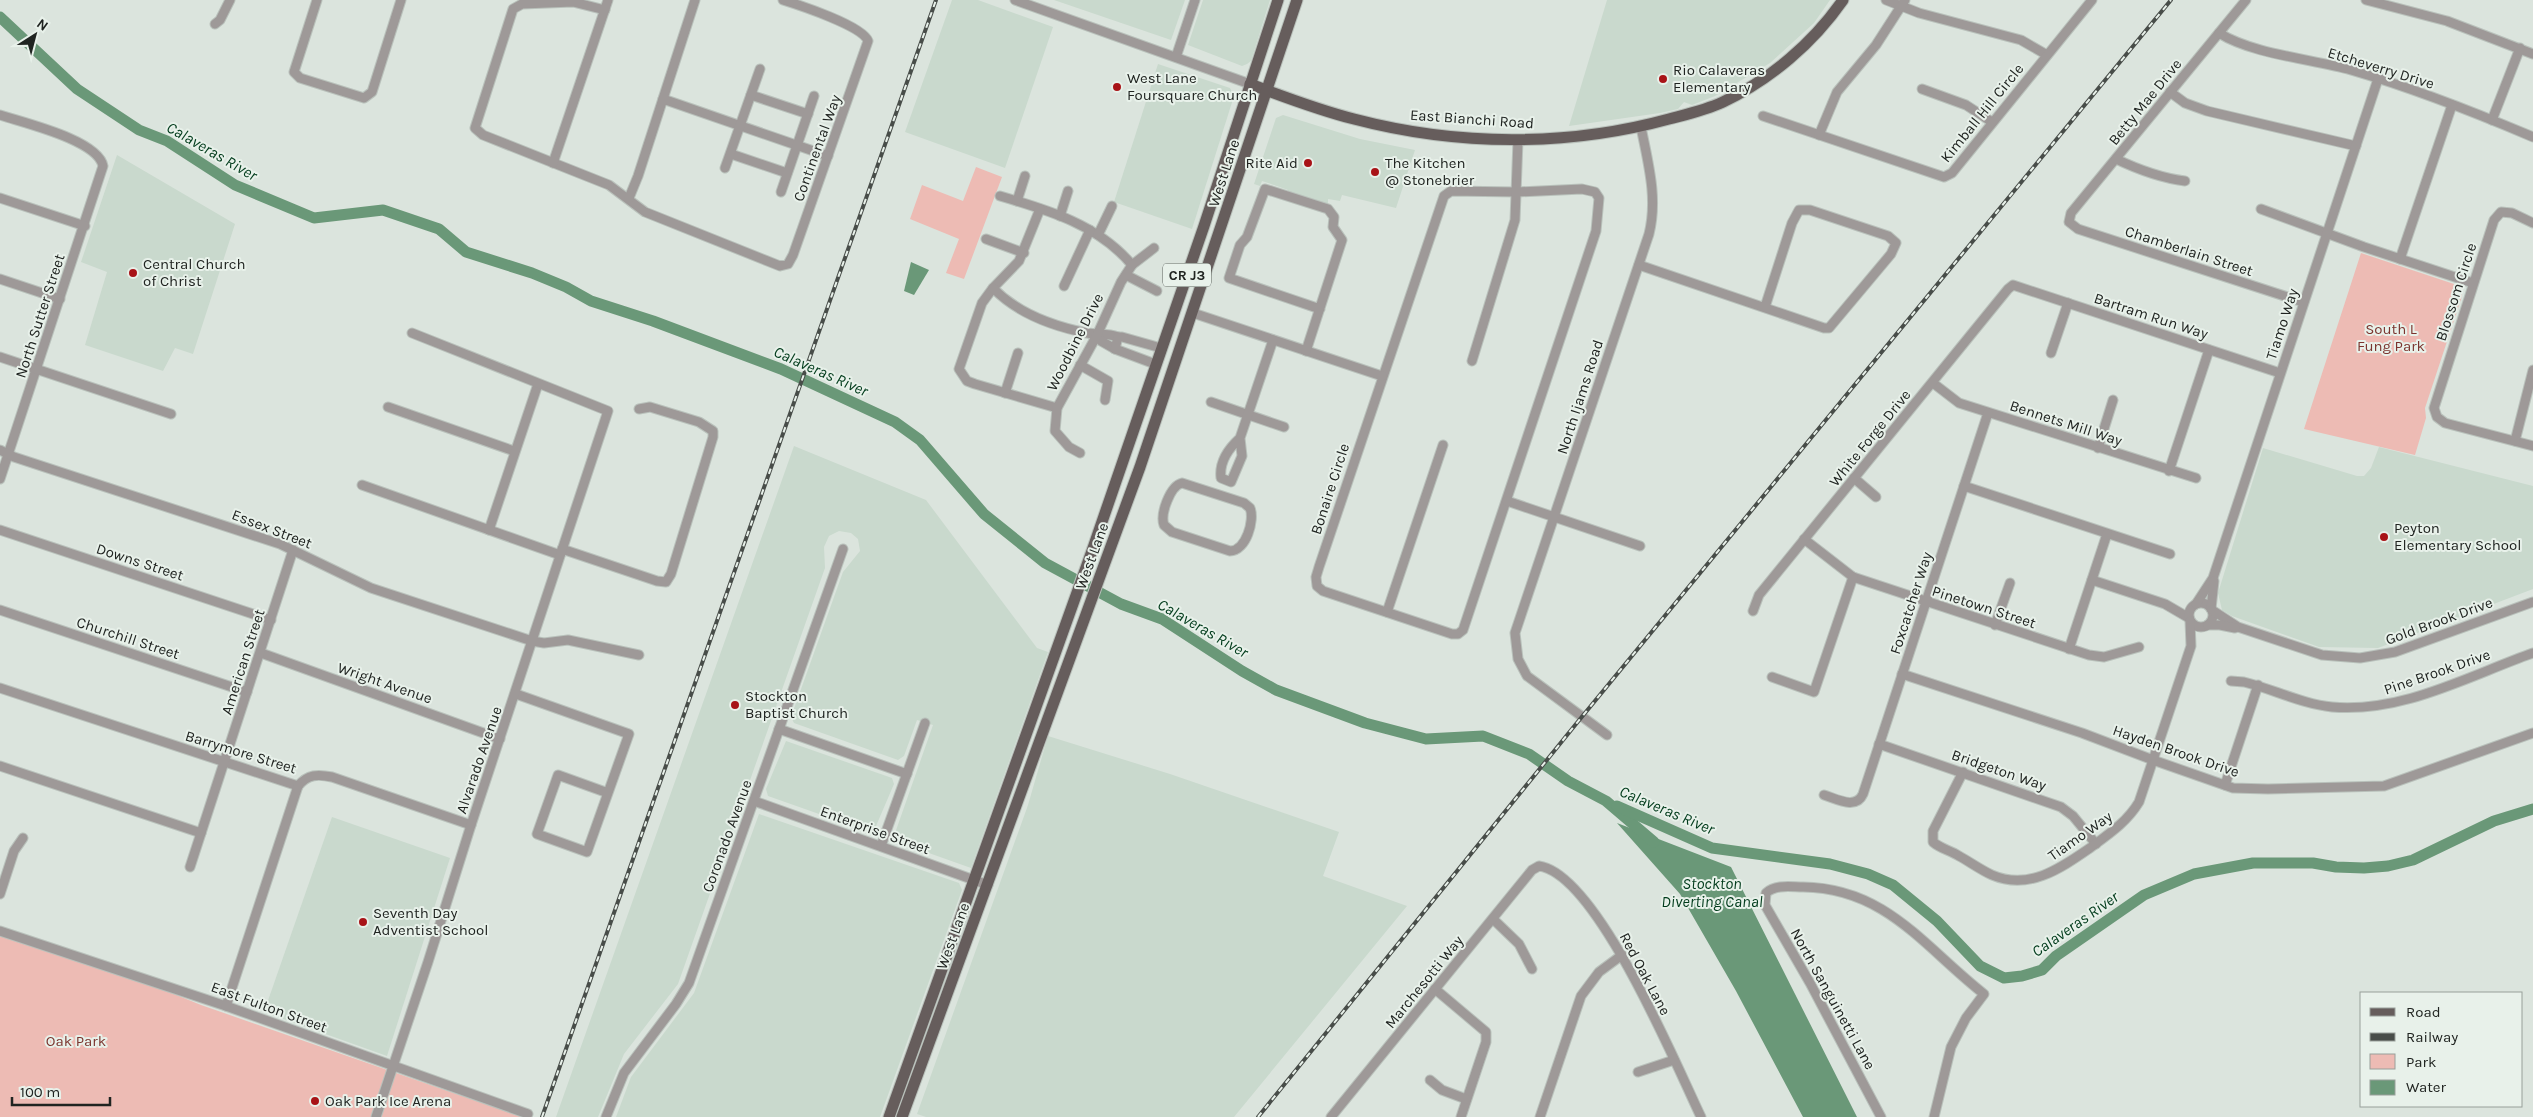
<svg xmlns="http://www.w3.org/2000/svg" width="2533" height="1117" font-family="Karla,sans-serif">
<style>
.built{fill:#c9d9cd}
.green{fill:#edbbb4}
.water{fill:#6a9878}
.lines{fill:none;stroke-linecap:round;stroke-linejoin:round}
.river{stroke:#6a9878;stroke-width:11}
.minor-casing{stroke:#b9c1bb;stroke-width:11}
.major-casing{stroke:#b9c1bb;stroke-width:13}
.minor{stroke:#9e9998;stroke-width:9}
.major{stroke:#665d5c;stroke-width:11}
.rail-casing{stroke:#484d49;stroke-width:4}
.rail{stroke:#e8f1ea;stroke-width:2;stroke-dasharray:5.5;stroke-linecap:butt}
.poi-dot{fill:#a81317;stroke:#e8f1ea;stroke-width:2}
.labels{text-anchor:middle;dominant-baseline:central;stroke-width:4;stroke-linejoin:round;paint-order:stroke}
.shield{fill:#e8f1ea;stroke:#5c625d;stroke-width:1}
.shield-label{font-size:14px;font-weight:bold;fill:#202421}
.street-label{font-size:15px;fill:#202421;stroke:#e8f1ea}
.poi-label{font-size:15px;fill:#202421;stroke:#e8f1ea;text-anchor:start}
.park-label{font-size:15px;fill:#7b342e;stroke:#e8f1ea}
.water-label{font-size:16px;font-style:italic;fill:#003b1b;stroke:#e8f1ea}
</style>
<rect width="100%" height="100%" fill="#dbe4dd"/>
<g class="built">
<path d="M952,0h26l75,27 -48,141 -100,-36z"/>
<path d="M1054,0h131l-14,40z"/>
<path d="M1203,0h67l-19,61 -4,3 -5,2 -54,-21z"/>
<path d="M1607,0h223l-16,23 -44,40 -55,33 -23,9 -8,-3 -6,7 -18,4 -91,13z"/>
<path d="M1158,64l72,24 4,8 -42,133 -78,-27z"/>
<path d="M1283,115l77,24 55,11 -19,58 -54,-13 -2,6 -12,-2v5l-15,-5 -2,4 -24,-8 1,-5 -14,-5 -12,-4 -2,5 -6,-2 22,-66z"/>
<path d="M117,155l118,69 -42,130 -18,-6 -12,23 -78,-26 22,-73 -26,-10z"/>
<path d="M794,446l132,54 111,148 11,4 -77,216 -73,-26 -4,-6 39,-111 -16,-5 -13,36 -6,4 -104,-37 -3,-6 52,-145 17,-21 -2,-12 -7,-6 -12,-2 -10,5 -5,11 1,21 -147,416 -54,70 -26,63h-42z"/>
<path d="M2379,447l154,39v103l-155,59 -59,-1 -87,-31 -10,-6 -4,-17 45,-145 94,28h7l7,-8z"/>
<path d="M1048,736l122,38 169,58 -16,44 84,30 -173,211h-308l-9,-3 111,-309z"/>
<path d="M786,741l106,37 2,6 -21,49 -105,-37 -2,-7z"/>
<path d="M759,814l200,69 3,7 -82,227h-264l15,-40 63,-84z"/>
<path d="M332,817l118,41 -63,198 -123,-44z"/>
</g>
<g class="green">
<path d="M976,167l26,10 -38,102 -18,-6 13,-34 -49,-20 12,-34 41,16z"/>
<path d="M2361,253l96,32 5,11 -37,112 1,10 -11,37 -111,-26z"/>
<path d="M0,936c67,23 136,41 201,69l321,112h-522z"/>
</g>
<g class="water">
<path d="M911,262l18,8 -15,25 -10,-4z"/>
<path d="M1617,823l114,44 126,250h-54l-67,-126 -56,-97z"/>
</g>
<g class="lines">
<g class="river">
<path d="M0,17l77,72 62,41 28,11 68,44 79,33 69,-8 56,19 27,23 66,21 34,14 25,14 62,20 128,48 114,53 25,18 64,74 61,49 76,41 41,15 80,52 34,19 89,33 61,16 57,-3 46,18 39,27 38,20 48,41"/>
<path d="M1617,806l95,42 118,16 38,10 25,11 44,36 43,45 24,12 18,-2 20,-6 14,-14 88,-61 50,-21 59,-11h60l23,4 28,1 24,-2 25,-6 81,-39 39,-12"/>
</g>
<g class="minor-casing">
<g id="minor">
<path d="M317,0l-23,72 6,6 64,20 8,-6 29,-92"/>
<path d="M1015,0l235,84"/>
<path d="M1886,0l33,13 102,27 26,15"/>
<path d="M2246,0l-175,213 -2,9 9,7 225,73"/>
<path d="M2366,0l81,21 86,33"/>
<path d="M605,10l-32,-8 -51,2 -9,5 -38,119 8,7 126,50 36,27 135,54 8,-2 5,-9 75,-214c-5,-15 -69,-36 -85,-41"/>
<path d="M215,24l5,-4 10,-20"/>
<path d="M2219,33c33,21 92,26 132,37 62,18 123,42 182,67"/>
<path d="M1176,57l19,-57"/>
<path d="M1922,89l44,16 26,17"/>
<path d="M2170,92l15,11 22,8 149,35"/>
<path d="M751,95l57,19"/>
<path d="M663,99l165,57"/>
<path d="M0,115c24,8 98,25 103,51l-103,313"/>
<path d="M1763,116l181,61 8,-4 140,-173"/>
<path d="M2492,120l28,-72"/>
<path d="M1819,135l18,-43 39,-47 29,-45"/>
<path d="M731,154l56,19"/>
<path d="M2116,159c21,10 45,19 69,22"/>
<path d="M553,163l55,-163"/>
<path d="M725,168l35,-99"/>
<path d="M1582,189l13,3 4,6 -3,33 -133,399 -5,4h-6l-129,-43 -6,-5 -1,-9 3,-10 125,-371 7,-5 66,1z"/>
<path d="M781,192l33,-96"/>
<path d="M1000,196c48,14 99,29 132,69"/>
<path d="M0,198l85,28"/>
<path d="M629,198l9,-22 57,-176"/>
<path d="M1017,201l8,-25"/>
<path d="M1040,209l-21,52 -26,27 -11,15 -23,66 8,12 8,3 82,24"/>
<path d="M2261,209l103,38 109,36"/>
<path d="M1060,216l8,-25"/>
<path d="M2533,223l-21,-10 -11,-1 -7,8 -60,188 3,9 8,6 88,23"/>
<path d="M1098,235l14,-29"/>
<path d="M986,239l38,14"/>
<path d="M2400,259l52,-154"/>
<path d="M1639,265l185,63h5l62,-74 5,-11 -8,-7 -78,-26h-11l-7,13 -27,84"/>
<path d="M1126,275l31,16"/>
<path d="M0,279l60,20"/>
<path d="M1064,286l26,-56"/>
<path d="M993,288c25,26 59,38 94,45 11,2 20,0 31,4"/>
<path d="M1193,313l189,63"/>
<path d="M1097,335l4,6 14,8"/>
<path d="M1306,351l36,-111 -9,-13 1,-10 -6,-8 -63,-20 -18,48 -7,8 -11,33 91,31"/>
<path d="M2051,353l17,-50"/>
<path d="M0,357l171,57"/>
<path d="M1472,361l43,-141 3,-80"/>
<path d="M1155,364l-40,-15 3,-12h4l39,11"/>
<path d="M1080,365l28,16 -3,19"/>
<path d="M1933,383l26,20 237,75"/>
<path d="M1005,393l13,-40"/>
<path d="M1211,402l73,25"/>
<path d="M388,407l126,44"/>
<path d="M1240,438c-11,10 -21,24 -19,40l10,4 11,-26 -2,-18 33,-98"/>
<path d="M2515,441l18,-71"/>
<path d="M2098,448l15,-48"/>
<path d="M0,450l14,7 266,87 91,44 161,53 12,2 24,-3 71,15"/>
<path d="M1080,453l-11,-6 -14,-16 2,-23 40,-73 24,-53 11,-17 22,-17"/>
<path d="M2169,471l40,-121"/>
<path d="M1854,478l22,19"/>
<path d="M1182,483l62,20 6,5c5,12 -4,43 -20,43l-58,-19 -8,-7c-4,-11 6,-39 18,-42z"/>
<path d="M362,485l198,70"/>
<path d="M1964,486l206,68"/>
<path d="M1507,501l133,45"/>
<path d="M0,530l271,90"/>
<path d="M489,530l49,-146"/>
<path d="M1804,539l49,38 236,78 15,2 35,-10"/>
<path d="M562,549l95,32 9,1 5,-8 42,-137v-6l-14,-9 -49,-15 -11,2"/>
<path d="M2092,580l73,24 24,14"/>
<circle cx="2201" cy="615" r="12"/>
<path d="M2196,604l17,-26 165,-499"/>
<path d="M2211,609l3,-28"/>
<path d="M0,610l247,82"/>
<path d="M2212,610l26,17 84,28 38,3 35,-6 138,-50"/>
<path d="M1753,611l6,-16 249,-306 5,-4 267,88"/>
<path d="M1387,612l56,-167"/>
<path d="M1995,625l15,-42"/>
<path d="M2208,625h12l15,3"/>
<path d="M2069,649l38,-115"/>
<path d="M261,653l239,86"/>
<path d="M1902,674l180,59 71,27 80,28 35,1 116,-3 149,-53"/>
<path d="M1772,677l42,15 39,-115"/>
<path d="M2231,681l13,1c29,7 58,22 88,25 71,6 136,-31 201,-54"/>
<path d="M0,688l298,98"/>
<path d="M516,694l113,40 -42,118 -50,-18 21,-59 50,18"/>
<path d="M779,729l128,45"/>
<path d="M1607,735l-80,-59 -9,-17 -3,-26 134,-399c9,-36 -1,-71 -8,-107"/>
<path d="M1879,744l182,63 12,9 23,28"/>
<path d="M0,766l201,67"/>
<path d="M1963,772l-30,59v11c8,7 17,8 26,14 11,6 22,14 33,19 37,16 69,-7 98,-27 19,-14 37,-26 49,-46l52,-156 -1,-25"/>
<path d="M2225,785l33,-100"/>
<path d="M298,786c10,-12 20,-12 34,-9l139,48"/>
<path d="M1824,795c13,4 32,15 39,-1l125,-381"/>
<path d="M754,801l234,84"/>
<path d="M881,846l44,-123"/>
<path d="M190,867l103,-317"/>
<path d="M0,894l14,-43 9,-13"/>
<path d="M1493,919l26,25 13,25"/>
<path d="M0,931l226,75 302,108"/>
<path d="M1435,989l51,43v10l-25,75"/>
<path d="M226,1006l72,-220"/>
<path d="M1638,1072l36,-12"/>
<path d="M1430,1080l12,10 24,9"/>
<path d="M376,1117l52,-155 43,-137 137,-414 -196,-78"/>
<path d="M606,1117l18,-44 52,-69 13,-21 154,-434"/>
<path d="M1331,1117l201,-247 7,-4c58,8 137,199 162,251"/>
<path d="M1540,1117l41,-121 18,-24 23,-17"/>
<path d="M1881,1117l-71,-134 -45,-78 1,-12c10,-9 25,-6 37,-6 83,1 121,60 181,107l-18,24 -15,29 -17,70"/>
</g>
</g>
<g class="major-casing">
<g id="major">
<path d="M1250,84c34,13 69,26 104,35 103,27 213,28 315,0 19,-5 37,-9 54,-17 48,-23 90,-59 120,-102"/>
<path d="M889,1117l204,-569 111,-322 74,-226"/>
<path d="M902,1117l238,-650 157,-467"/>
</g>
</g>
<use href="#minor" class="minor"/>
<use href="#major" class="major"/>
<g class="rail-casing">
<g id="rail">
<path d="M542,1117l394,-1117"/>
<path d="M1258,1117l318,-393 595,-724"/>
</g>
</g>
<use href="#rail" class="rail"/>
</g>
<g class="poi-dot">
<circle cx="1663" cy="79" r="5"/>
<circle cx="1117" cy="87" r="5"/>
<circle cx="1308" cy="163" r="5"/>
<circle cx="1375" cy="172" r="5"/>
<circle cx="133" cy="273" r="5"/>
<circle cx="2384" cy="537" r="5"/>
<circle cx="735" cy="705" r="5"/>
<circle cx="363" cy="922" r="5"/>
<circle cx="315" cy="1101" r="5"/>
</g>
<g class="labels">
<rect class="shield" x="1163" y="263.5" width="48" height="23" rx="4"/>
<g class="shield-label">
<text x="1187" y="275">CR J3</text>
</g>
<g class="street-label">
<text transform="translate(2381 68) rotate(17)">Etcheverry Drive</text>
<text transform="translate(2145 102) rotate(-51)">Betty Mae Drive</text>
<text transform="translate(1982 113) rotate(-51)">Kimball Hill Circle</text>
<text transform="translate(1472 119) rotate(4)">East Bianchi Road</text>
<text transform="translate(817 148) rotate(-70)">Continental Way</text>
<text transform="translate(1224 173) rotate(-72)">West Lane</text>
<text transform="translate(2189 251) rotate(18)">Chamberlain Street</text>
<text transform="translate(2456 292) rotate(-72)">Blossom Circle</text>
<text transform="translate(40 316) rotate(-72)">North Sutter Street</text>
<text transform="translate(2151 316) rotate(18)">Bartram Run Way</text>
<text transform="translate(2282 324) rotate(-72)">Tiamo Way</text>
<text transform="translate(1075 342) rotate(-63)">Woodbine Drive</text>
<text transform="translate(1580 397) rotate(-72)">North Ijams Road</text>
<text transform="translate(2066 423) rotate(18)">Bennets Mill Way</text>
<text transform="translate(1870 438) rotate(-51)">White Forge Drive</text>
<text transform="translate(1330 489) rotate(-72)">Bonaire Circle</text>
<text transform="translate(272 529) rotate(21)">Essex Street</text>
<text transform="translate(1092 556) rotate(-70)">West Lane</text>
<text transform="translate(140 562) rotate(18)">Downs Street</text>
<text transform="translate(1911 603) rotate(-72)">Foxcatcher Way</text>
<text transform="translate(1984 607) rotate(18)">Pinetown Street</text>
<text transform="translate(2439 621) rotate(-20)">Gold Brook Drive</text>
<text transform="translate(128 638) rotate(18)">Churchill Street</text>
<text transform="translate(243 662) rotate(-72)">American Street</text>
<text transform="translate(2437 672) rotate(-19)">Pine Brook Drive</text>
<text transform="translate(385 683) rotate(19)">Wright Avenue</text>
<text transform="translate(2176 751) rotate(19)">Hayden Brook Drive</text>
<text transform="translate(241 752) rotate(17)">Barrymore Street</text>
<text transform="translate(479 760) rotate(-71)">Alvarado Avenue</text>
<text transform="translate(1999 770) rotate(19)">Bridgeton Way</text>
<text transform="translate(875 830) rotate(20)">Enterprise Street</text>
<text transform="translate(727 836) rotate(-70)">Coronado Avenue</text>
<text transform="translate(2080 836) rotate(-35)">Tiamo Way</text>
<text transform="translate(953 936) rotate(-70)">West Lane</text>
<text transform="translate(1645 974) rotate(62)">Red Oak Lane</text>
<text transform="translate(1424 982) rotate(-51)">Marchesotti Way</text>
<text transform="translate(1833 999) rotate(61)">North Sanguinetti Lane</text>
<text transform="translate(269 1007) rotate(20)">East Fulton Street</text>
</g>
<g class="poi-label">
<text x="1673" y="70">Rio Calaveras<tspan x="1673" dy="17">Elementary</tspan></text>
<text x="1127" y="78">West Lane<tspan x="1127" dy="17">Foursquare Church</tspan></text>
<text x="1298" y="163" text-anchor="end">Rite Aid</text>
<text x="1385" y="163">The Kitchen<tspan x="1385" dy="17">@ Stonebrier</tspan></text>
<text x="143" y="264">Central Church<tspan x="143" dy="17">of Christ</tspan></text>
<text x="2394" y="528">Peyton<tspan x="2394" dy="17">Elementary School</tspan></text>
<text x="745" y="696">Stockton<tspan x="745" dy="17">Baptist Church</tspan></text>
<text x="373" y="913">Seventh Day<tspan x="373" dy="17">Adventist School</tspan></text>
<text x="325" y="1101">Oak Park Ice Arena</text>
</g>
<g class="park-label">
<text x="2391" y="329">South L<tspan x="2391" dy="17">Fung Park</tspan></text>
<text x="76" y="1041">Oak Park</text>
</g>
<g class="water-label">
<text transform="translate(212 151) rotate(30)">Calaveras River</text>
<text transform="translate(821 371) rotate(24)">Calaveras River</text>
<text transform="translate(1203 628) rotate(30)">Calaveras River</text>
<text transform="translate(1667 810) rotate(23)">Calaveras River</text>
<text x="1712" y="883">Stockton<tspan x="1712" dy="18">Diverting Canal</tspan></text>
<text transform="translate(2075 924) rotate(-35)">Calaveras River</text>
</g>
</g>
<rect x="2360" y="992" width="162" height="115" fill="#e8f1ea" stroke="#989f9a"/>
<rect x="2370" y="1008" width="25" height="8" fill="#665d5c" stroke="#989f9a"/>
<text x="2406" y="1017" font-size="15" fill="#202421">Road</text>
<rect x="2370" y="1033" width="25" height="8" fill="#484d49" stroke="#989f9a"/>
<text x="2406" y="1042" font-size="15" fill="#202421">Railway</text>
<rect x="2370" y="1054" width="25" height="15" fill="#edbbb4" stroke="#989f9a"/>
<text x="2406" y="1067" font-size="15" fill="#202421">Park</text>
<rect x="2370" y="1080" width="25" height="15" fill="#6a9878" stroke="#989f9a"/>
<text x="2406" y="1092" font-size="15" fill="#202421">Water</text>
<g transform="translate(35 35) rotate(36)" stroke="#e8f1ea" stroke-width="4" paint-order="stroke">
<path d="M0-4L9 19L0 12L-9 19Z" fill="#202421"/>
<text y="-8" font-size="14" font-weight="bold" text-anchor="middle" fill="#202421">N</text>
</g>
<path d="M12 1097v8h98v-8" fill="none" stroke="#202421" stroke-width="2.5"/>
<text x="20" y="1097" font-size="15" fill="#202421" stroke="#e8f1ea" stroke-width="4" paint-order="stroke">100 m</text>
</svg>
